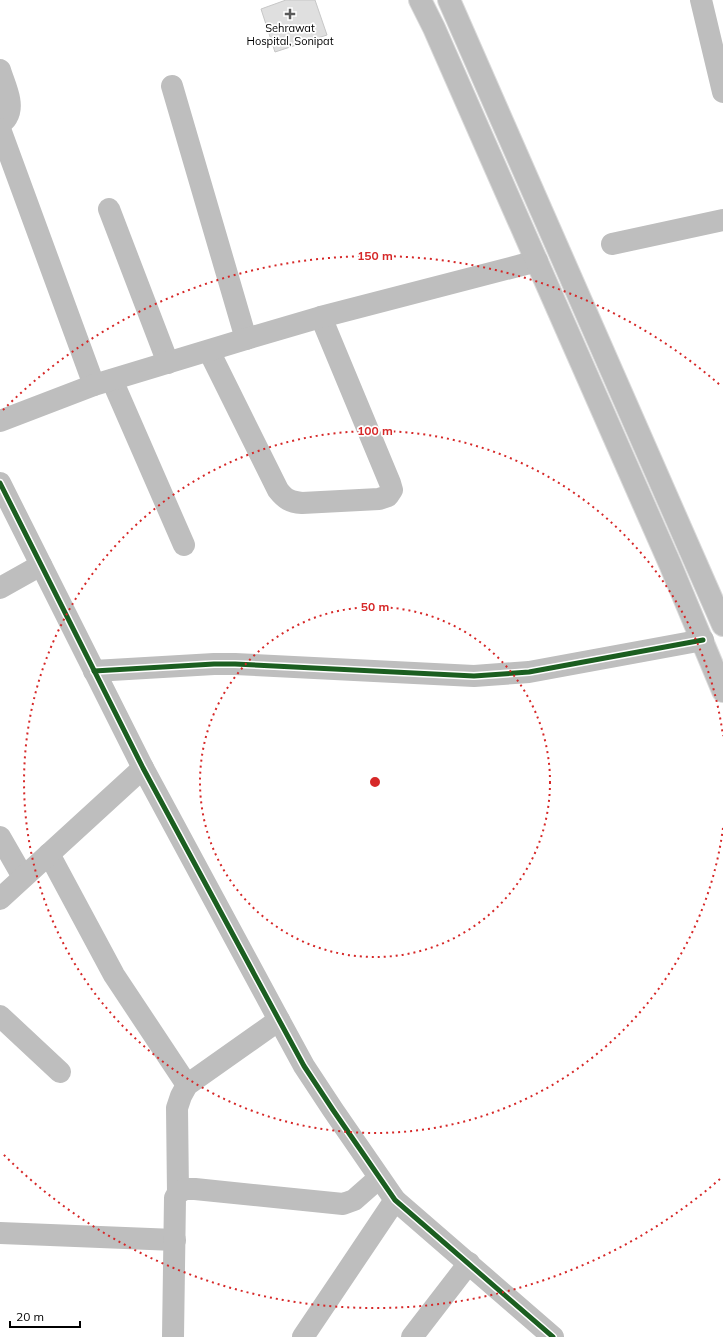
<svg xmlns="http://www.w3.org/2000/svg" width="723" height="1337" font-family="Mulish,sans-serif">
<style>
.building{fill:#dfdfdf;stroke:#c7c7c7}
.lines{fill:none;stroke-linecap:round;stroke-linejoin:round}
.primary-casing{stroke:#dbdbdb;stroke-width:24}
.minor{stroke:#bebebe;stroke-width:22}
.primary{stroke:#bebebe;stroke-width:22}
.cycleway-casing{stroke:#fff;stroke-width:8}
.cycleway{stroke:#1b5e20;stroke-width:5}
.ring{fill:none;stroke:#d62828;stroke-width:2;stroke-dasharray:2 4}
.poi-dot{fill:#595959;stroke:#fff;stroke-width:1.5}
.labels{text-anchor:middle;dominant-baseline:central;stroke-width:3.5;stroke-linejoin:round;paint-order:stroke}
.poi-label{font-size:11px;fill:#000;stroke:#fff}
.centre{fill:#d62828;stroke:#fff;stroke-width:2}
.ring-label{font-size:12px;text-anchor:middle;font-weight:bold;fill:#d62828;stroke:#fff;stroke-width:3.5;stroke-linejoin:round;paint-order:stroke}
</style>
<rect width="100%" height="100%" fill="#fff"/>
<path class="building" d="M286,0h29l12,35 -52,17 -14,-43z"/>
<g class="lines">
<g class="primary-casing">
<g id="primary">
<path d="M420,0l14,28 236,536 53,127"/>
<path d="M449,0l274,625"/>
</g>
</g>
<g class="minor">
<path d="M701,0l22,92"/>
<path d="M0,70c4,14 15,34 7,47 -1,3 -5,5 -7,7"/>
<path d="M172,86l74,253"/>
<path d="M0,129l94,256"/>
<path d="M109,209l59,154"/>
<path d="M612,244l111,-24"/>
<path d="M209,351l69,139c7,9 12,12 24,13l77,-4 9,-3 4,-6 -2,-7 -69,-166"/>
<path d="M112,380l72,165"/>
<path d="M0,421l94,-36 152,-46 75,-22 216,-56"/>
<path d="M0,483l143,285 136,252 25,46 29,44 62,90 158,137"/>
<path d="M0,588l41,-23"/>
<path d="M94,671l120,-7h21l239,12 55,-4 174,-32"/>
<path d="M0,837l23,40"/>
<path d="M49,854l65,121 73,110"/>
<path d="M0,899l143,-131"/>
<path d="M0,1016l60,56"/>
<path d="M178,1193l-1,-85 4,-12 6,-11 92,-65"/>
<path d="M0,1233l175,7"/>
<path d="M173,1337l2,-139 3,-5 7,-4h10l148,15 11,-4 25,-22"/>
<path d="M303,1337l92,-137"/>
<path d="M412,1337l57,-74"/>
</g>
<use href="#primary" class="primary"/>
<g class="cycleway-casing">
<g id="cycleway">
<path d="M0,483l143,285 136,252 25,46 29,44 62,90 158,137"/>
<path d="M94,671l120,-7h21l239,12 55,-4 174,-32"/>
</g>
</g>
<use href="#cycleway" class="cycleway"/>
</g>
<g class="ring">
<circle cx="375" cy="782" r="175"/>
<path d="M723 828A351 351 0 1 1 723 736"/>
<path d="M720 1179A526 526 0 0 1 3 1154M3 410A526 526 0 0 1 720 385"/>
</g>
<path class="poi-dot" d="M288 8h4v4h4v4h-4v4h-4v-4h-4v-4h4z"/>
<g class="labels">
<g class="poi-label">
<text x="290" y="28">Sehrawat<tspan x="290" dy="13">Hospital, Sonipat</tspan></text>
</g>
</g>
<circle cx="375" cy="782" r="6" class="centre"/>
<g class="ring-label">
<text x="375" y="260">150 m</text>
<text x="375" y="435">100 m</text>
<text x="375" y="611">50 m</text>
</g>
<path d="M10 1321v6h70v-6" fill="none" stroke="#000000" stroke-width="2"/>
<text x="16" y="1321" font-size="12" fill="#000000" stroke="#ffffff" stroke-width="3" paint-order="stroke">20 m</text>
</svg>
